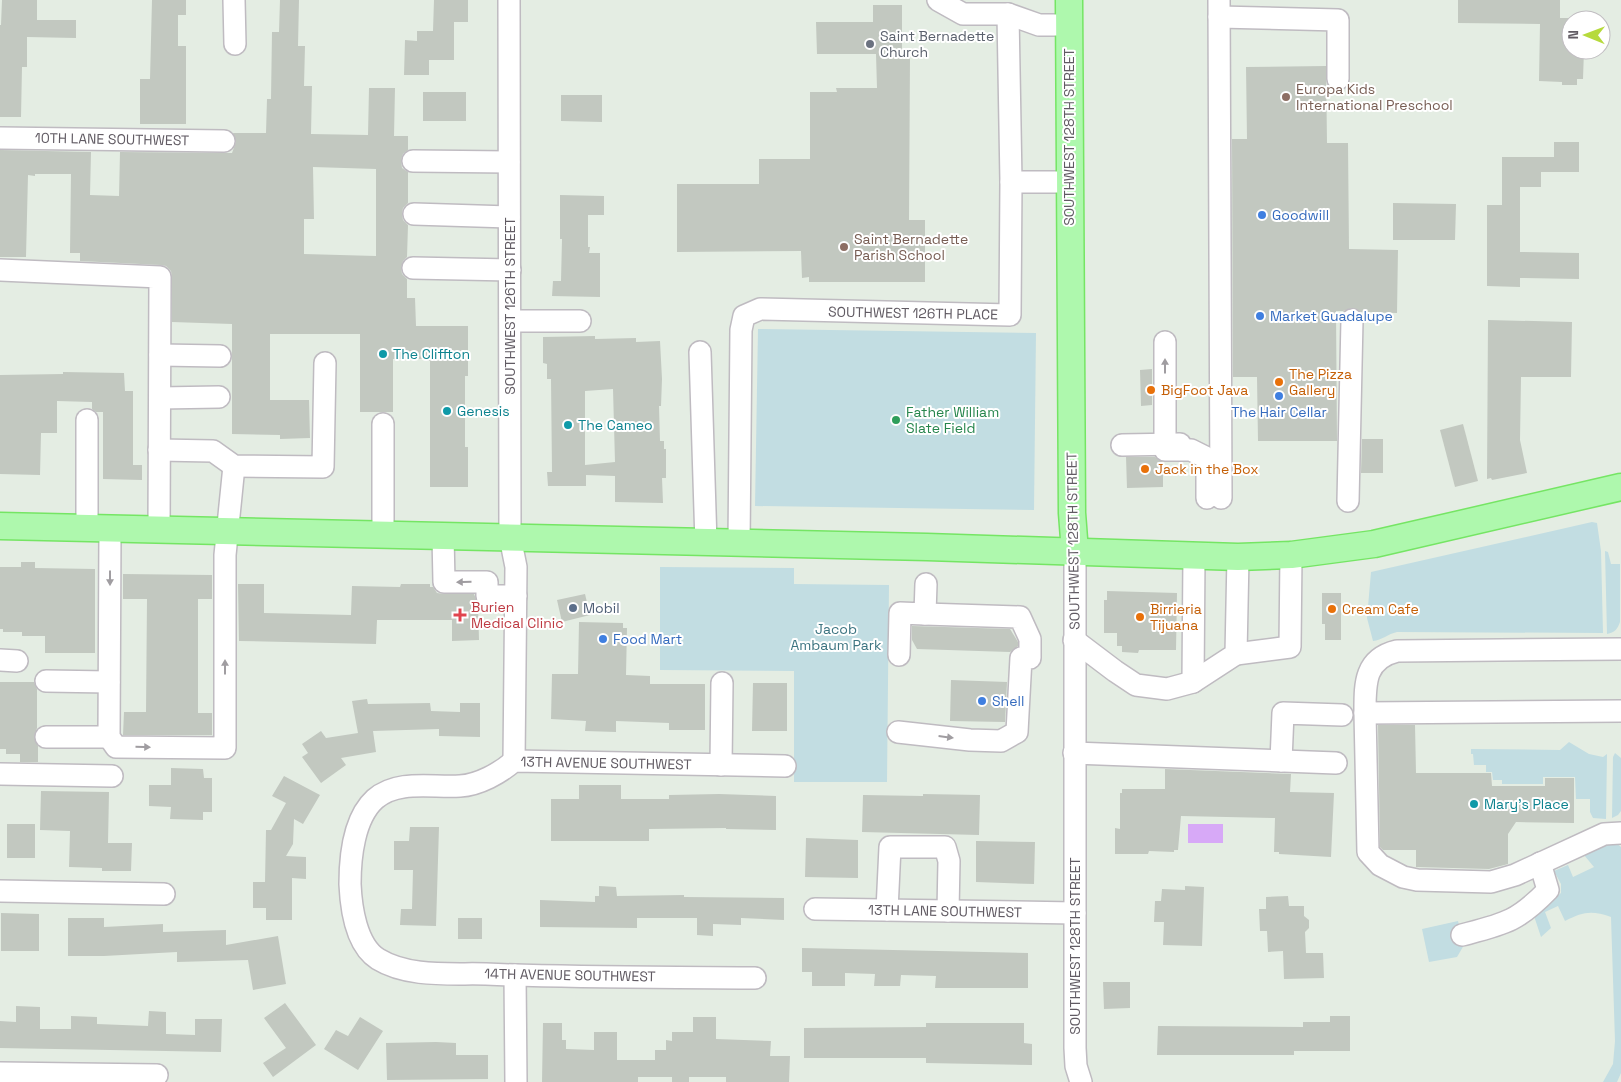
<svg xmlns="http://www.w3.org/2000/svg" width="1621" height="1082" font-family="'Space Grotesk',sans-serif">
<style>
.green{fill:#c2dde2}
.water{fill:#d7a9f7}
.building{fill:#c2c8c0;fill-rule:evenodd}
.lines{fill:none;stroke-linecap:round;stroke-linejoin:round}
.minor-casing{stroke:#bfbbc1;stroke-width:24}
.major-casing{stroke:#75e564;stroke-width:29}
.minor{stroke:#fff;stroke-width:21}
.major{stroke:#aef8ad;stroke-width:26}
.oneway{fill:#a09da1}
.worship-dot{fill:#6b7280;stroke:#fff;stroke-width:2}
.education-dot{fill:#8d6e63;stroke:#fff;stroke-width:2}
.shop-dot{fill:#3f7fe0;stroke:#fff;stroke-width:2}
.culture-dot{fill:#0f9aa8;stroke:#fff;stroke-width:2}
.food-dot{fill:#e8710a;stroke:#fff;stroke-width:2}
.leisure-dot{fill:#2e9e5b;stroke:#fff;stroke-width:2}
.service-dot{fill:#5c6f8a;stroke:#fff;stroke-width:2}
.health-dot{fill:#e0444e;stroke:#fff;stroke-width:2}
.labels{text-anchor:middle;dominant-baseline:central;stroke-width:4;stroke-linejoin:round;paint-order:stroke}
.worship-label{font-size:14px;fill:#5b616d;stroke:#fff;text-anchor:start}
.education-label{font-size:14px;fill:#785e54;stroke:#fff;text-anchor:start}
.street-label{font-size:14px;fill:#615b63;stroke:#fff}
.shop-label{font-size:14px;fill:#366cbe;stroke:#fff;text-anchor:start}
.culture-label{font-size:14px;fill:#0d838f;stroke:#fff;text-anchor:start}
.food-label{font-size:14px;fill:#c56008;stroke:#fff;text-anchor:start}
.leisure-label{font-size:14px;fill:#27864d;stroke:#fff;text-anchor:start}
.health-label{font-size:14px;fill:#be3a42;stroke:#fff;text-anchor:start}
.service-label{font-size:14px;fill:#4e5e75;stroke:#fff;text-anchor:start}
.park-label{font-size:14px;fill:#3c7481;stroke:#fff}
</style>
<rect width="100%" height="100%" fill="#e4ede3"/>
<g class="green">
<path d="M758,329l278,4 -2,177 -279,-4z"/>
<path d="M1592,522l5,1 4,28 2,82 -206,-1c-9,2 -15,8 -24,9l-6,-23 4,-46z"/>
<path d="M1605,551l3,1 3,12h9v58c-3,8 -5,10 -13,12z"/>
<path d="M660,567l134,1v16l95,1 -2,197h-93v-111l-134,-1z"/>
<path d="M1569,742l20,12 14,3 4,-3 -1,65 -13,-1 -3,-6v-13h-14l-1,-22h-32v7h-41v-4h-9l-1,-8h-6v-7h-12l-1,-11h-2v-5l89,1z"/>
<path d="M1615,753l6,5v53l-3,4 -6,3 1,-61z"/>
<path d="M1604,843h12l5,4v226l-4,9h-14l10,-18 2,-23 -4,-124c-20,-7 -28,-5 -46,4l-7,-15 -13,6 6,16 -10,9 -7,-21 27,-23v-9l-7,-13 14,-6 5,12 21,-10 -10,-12z"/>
<path d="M1458,921l6,24 -7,12 -28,5 -7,-33z"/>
</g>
<rect class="water" x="1188" y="824" width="35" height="19"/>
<g class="building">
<path d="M2,0h35v20h39v18l-49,-1v30h-5l-1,50h-21v-92h1z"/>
<path d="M152,0h34v15h-8v31h8v78h-46v-45h10z"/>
<path d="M280,0h19l-1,46h7l-1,40h8l-1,48 57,1 1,-47h26l-1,48h14v14l-5,4 -2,6 1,8 6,4v31l-5,5 -1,6 1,6 5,5 -1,32 -4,4 -2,7 1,6 5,5v19h8l1,28h52v50h-3v71h3v40h-38v-126h-4v-2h-33v53h-33v-78h-90v66h39l1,38 -30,1v-4l-48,-1v-110l-60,-2v-45l-1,-6 -5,-5 -5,-1 -81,-4v-8h-10l1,-79h-36v2l-7,-1 -2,82h-26v-107l91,2 -1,43 29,1 1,-44 112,1 4,-11 -3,-9h33l1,-34h4l1,-67h7zM313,167l63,2v87l-72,-2v-35h10z"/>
<path d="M434,0h34v22h-14v38h-25v15h-25l1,-35 12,1v-10h16z"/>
<path d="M1458,0h102v18h11v32h13l-1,29h-6v6h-15v-3l-23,-1 1,-57 -82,-1z"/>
<path d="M873,5h29v53l8,-1 -1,163h16v62h-116v-5l-7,1 -1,-27 -124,1v-68h82v-25h51v-67h27l-1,-4h41l-1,-34h-59l-1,-32h57z"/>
<path d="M1326,66l1,77h21l1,106 49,1 -1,63 -36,-1 -9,-4 -9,3h-7l1,130h-79l-1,-64h-24l-1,-238h15l-1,-72z"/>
<rect x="423" y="92" width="43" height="29"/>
<path d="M561,95h41v27l-41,-1z"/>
<path d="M1554,142h25v30h-38v15h-21v65l59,1v26l-59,-1v9l-33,-1v-81h15v-48h52z"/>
<path d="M560,195l44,1v19h-16v32h2l-1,6h11v44l-48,-1 1,-15h8l1,-42h-2z"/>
<path d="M1393,203l63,1 -1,36h-62z"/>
<path d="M1488,320l84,2 -1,55h-50l-1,63 7,33 -35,7 -1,-2 -4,1z"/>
<path d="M595,336v3l41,-1v4l24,-1 2,38 -1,27h-2l1,35h4v8h2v29h-4l1,25 -48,-1v-26l-29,-1v11h-38l-1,-14h5l-1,-93h-4v-15l-4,-1v-26zM613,389l2,73 -30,3v-74z"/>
<path d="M1152,369v36l-11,1 -1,-36z"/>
<path d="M63,372l61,1 1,18h8v74h9v15l-39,-1v-67h-7l-4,-3v-7l-35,-1v32h-16l-1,42 -40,-1v-99l63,-1z"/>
<path d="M1463,424l15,57 -23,6 -15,-57z"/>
<path d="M1362,439h21v34h-22z"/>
<path d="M1126,457h29l8,5v25l-36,1z"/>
<path d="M21,562h14v6l60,1v84h-50v-17h-23v-4h-19v-3h-3v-62h21z"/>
<path d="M123,574l89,1v24h-14v114h14v22h-89l1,-23h22l1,-113h-24z"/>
<path d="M238,584h26v29l87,2 1,-29 48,1 1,-3h29v3h3l4,6 7,1h30l4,10 1,36 -27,1v-21h-75l-1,24 -137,-3z"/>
<path d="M1107,591l70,2 -1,57h-37l-1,3 -16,-1v-6h-5v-13h-13v-33h3z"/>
<path d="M1322,593h19v47h-16v-16h-3z"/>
<path d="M585,594l5,21 -28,7 -5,-22z"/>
<path d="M579,622l44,1v5h4l-1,47 24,1v8h55v46h-36v-7l-53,-2v11l-31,-1 1,-10 -35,-2 1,-45h26z"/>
<path d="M912,626l98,3 8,13v4l-8,6 -93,-3 -5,-9z"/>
<path d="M951,680l56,2 -2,40 -55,-1z"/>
<path d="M0,682h34l3,7v39l-3,9 4,9v16h-18v-8h-14v-5h-6z"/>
<path d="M753,683h34v48h-35z"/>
<path d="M367,699l1,5 62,-1 1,8 29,1v-9h20v34l-41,-1v-7l-66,2 3,21 -35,6 5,7 -25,18 -19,-26 6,-4 -6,-9 19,-13 5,7 32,-5 -6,-32z"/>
<path d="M1378,725h37l1,48h75l1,13h53v-8h29v45l-58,-1 -8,12v30l-19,5 -73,-2v-17h-33l-3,-3z"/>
<path d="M171,768l32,1 1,9h8v34h-9v8l-33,-1 1,-12 -22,-1v-21h22z"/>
<path d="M1165,769l126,5 -1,18 44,1 -3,64 -52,-3v-2h-5l1,-34 -94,-2 -3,34h-4v2l-25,-1 -1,3h-33v-26l5,1v-36h2v-4h43z"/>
<path d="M284,776l36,19 -17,29 -9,-5 -1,25 -7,12 20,1v22l-14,-1v42h-26v-12h-13v-26h12l1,-52h5l15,-27 -14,-7z"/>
<path d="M579,785h42v14h48v-4l50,-1 57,2v34l-50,-1v-1l-77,1v12h-98v-42h28z"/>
<path d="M41,791l68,1 -1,51h24l-1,28h-29v-3l-33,-1 1,-36 -30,-1z"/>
<path d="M923,794l57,1 -1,40 -117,-3 1,-37 60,1z"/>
<rect x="7" y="824" width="28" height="34"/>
<path d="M410,827h29l-3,99 -36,-1 1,-16h11l1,-39h-19v-29h15z"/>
<path d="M806,838l52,2v38l-53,-1z"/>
<path d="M976,841l59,1 -1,42 -58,-2z"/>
<path d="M599,886l17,1 1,9 67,-1v2l100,1v22l-43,-2v7l-28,-1v12l-16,-1v-17h-60v10l-97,-1v-27l55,2v-6h4z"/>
<path d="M1185,886l19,1 -2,59 -39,-1 1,-23h-10l1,-21h6l1,-12 23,1z"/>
<path d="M1288,896l1,10h15v10l5,4v8l-4,4 1,21h17l1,25 -40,1 -1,-28 -15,1 -1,-21h-7l-1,-22h7v-12z"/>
<path d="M1,913l38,1v37h-38z"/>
<path d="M68,918h36v9l59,-3v8l63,-2v15l52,-9 8,48 -33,6 -5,-30 -71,2v-10l-73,4h-36z"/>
<rect x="458" y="918" width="24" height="21"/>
<path d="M802,948l226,5v35h-93l1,-12 -35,-1 -1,11h-26l1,-12 -30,-1v13h-33v-14h-10z"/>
<path d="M1103,982h27v26l-26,1z"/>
<path d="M285,1003l31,42 -43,32 -10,-14 23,-15 -22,-30z"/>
<path d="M16,1006l24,1v22h31v-13l26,1v7l51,2 1,-15 17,1v22l29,1v-16h27l-1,33 -221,-4v-27l16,1z"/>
<path d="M1330,1016h20v35h-56v4h-137l1,-29 145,1v-5h27z"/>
<path d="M360,1017l23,14 -25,39 -34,-21 12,-19 12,6z"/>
<path d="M693,1017h23v22l55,2 -1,15h20l-1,26h-63v-5h-37v5h-17v-5h-34v5h-96l1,-59h19v17h4v9l28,1v-18h23v28h38v-10h11v-10l6,1v-9h21z"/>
<path d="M926,1023h98v20l8,1v21l-106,-2v-5h-122v-30l122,-1z"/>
<path d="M436,1042l20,1v12h32v24l-101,1 -1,-37z"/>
</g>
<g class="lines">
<g class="minor-casing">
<g id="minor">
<path d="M234,0l1,44"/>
<path d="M509,0l1,537 6,30 -2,194"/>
<path d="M938,0l25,14h45l31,11h30"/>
<path d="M1219,0l2,498"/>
<path d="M1219,17l119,3v59"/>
<path d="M0,138l224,3"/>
<path d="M413,161l96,1"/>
<path d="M1011,182h58"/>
<path d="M414,214l95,3"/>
<path d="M413,268l97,2"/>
<path d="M0,270l160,7 -1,254"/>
<path d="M510,321h70"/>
<path d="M1165,342v108h26l14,7 2,6v35"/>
<path d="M700,352l6,191"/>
<path d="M160,355l60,1"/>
<path d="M160,398l59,-1"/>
<path d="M1122,445l58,-1"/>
<path d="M159,450l54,1 21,15 89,1 2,-104"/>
<path d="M1348,501l4,-181"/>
<path d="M87,529v-109"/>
<path d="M110,529l-1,208 7,10 109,1v-193l9,-89"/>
<path d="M383,535v-111"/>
<path d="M443,536l1,46h43v14h29"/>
<path d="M739,544l2,-214 3,-14 16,-7 250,6 1,-133 -3,-168"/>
<path d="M1075,552v496l1,18 5,16"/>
<path d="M1074,640l41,31 21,14 31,4 26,-7 43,-28 2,-97"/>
<path d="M1621,649l-224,2c-33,8 -32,33 -32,62l256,-2"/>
<path d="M1236,654l54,-7 1,-92"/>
<path d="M899,655l1,-42 25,1 1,-30"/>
<path d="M0,660l17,1"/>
<path d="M46,681l63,1"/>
<path d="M1193,682l1,-126"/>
<path d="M1365,713l3,139 12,13 23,12 14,3 74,2 24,-7 89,-41 17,-1"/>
<path d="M898,732l72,8 31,1 16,-9 4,-74h9v-19l-10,-22 -95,-3"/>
<path d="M46,737h63"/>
<path d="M1074,753l262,10"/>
<path d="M1281,761l2,-48 59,2"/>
<path d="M721,765l1,-82"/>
<path d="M0,774l112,2"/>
<path d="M0,891l164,3"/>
<path d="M815,909l260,4"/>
<path d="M887,910l3,-63h55l4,14 -1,50"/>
<path d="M1462,935c42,-11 55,-13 86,-45l-8,-27"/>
<path d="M515,975l1,107"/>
<path d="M755,978c-90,-1 -180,0 -269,-4 -34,-1 -77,4 -108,-15 -22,-14 -27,-52 -28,-75 0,-27 4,-66 25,-85 23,-20 58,-11 85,-13 19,-1 40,-13 54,-25l271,5"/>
<path d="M0,1073l157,2"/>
</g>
</g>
<g class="major-casing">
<g id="major">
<path d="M1069,0l3,513 3,39"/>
<path d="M0,526l927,21 311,10 53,-2 83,-11 247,-57"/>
</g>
</g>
<use href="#minor" class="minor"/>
<use href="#major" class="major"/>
</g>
<defs><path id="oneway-solid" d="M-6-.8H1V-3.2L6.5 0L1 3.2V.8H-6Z" transform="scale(1.25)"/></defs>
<g class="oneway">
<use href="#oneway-solid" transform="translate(1165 366) rotate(-90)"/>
<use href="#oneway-solid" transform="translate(110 578) rotate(90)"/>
<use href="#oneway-solid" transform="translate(464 582) rotate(179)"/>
<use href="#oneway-solid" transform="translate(225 667) rotate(-90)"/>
<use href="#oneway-solid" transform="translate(946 737) rotate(7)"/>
<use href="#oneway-solid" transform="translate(143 747) rotate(1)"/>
</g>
<circle class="worship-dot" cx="870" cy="44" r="5"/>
<g class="education-dot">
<circle cx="1286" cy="97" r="5"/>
<circle cx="844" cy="247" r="5"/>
</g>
<g class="shop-dot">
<circle cx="1262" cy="215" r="5"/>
<circle cx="1260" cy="316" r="5"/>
<circle cx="1279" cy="396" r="5"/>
<circle cx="603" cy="639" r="5"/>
<circle cx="982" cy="701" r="5"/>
</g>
<g class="culture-dot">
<circle cx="383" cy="354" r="5"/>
<circle cx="447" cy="411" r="5"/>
<circle cx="568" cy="425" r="5"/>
<circle cx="1474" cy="804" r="5"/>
</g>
<g class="food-dot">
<circle cx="1279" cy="382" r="5"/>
<circle cx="1151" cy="390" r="5"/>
<circle cx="1145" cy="469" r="5"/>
<circle cx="1332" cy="609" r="5"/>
<circle cx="1140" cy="617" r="5"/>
</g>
<circle class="leisure-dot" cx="896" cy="420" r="5"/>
<circle class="service-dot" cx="573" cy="608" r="5"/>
<path class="health-dot" d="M457.5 607.5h5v5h5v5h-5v5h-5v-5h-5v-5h5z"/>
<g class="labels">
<g class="worship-label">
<text x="880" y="36">Saint Bernadette<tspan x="880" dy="16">Church</tspan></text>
</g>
<g class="education-label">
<text x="1296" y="89">Europa Kids<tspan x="1296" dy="16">International Preschool</tspan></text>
<text x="854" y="239">Saint Bernadette<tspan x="854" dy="16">Parish School</tspan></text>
</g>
<g class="street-label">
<text transform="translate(1069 137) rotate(-90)">SOUTHWEST 128TH STREET</text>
<text transform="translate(112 139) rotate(1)">10TH LANE SOUTHWEST</text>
<text transform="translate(510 306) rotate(-90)">SOUTHWEST 126TH STREET</text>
<text transform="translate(913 313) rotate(1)">SOUTHWEST 126TH PLACE</text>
<text transform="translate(1073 541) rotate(-91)">SOUTHWEST 128TH STREET</text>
<text transform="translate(606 763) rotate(1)">13TH AVENUE SOUTHWEST</text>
<text transform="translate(945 911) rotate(1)">13TH LANE SOUTHWEST</text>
<text transform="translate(1075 946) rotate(-90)">SOUTHWEST 128TH STREET</text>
<text transform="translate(570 975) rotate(1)">14TH AVENUE SOUTHWEST</text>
</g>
<g class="shop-label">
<text x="1272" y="215">Goodwill</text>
<text x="1270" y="316">Market Guadalupe</text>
<text x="1279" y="412" text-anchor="middle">The Hair Cellar</text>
<text x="613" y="639">Food Mart</text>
<text x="992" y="701">Shell</text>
</g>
<g class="culture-label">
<text x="393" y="354">The Cliffton</text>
<text x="457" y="411">Genesis</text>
<text x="578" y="425">The Cameo</text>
<text x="1484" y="804">Mary's Place</text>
</g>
<g class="food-label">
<text x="1289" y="374">The Pizza<tspan x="1289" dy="16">Gallery</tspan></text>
<text x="1161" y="390">BigFoot Java</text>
<text x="1155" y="469">Jack in the Box</text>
<text x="1150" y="609">Birrieria<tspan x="1150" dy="16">Tijuana</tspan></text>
<text x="1342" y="609">Cream Cafe</text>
</g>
<g class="leisure-label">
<text x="906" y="412">Father William<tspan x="906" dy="16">Slate Field</tspan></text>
</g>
<g class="health-label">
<text x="471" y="607">Burien<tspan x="471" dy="16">Medical Clinic</tspan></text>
</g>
<g class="service-label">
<text x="583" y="608">Mobil</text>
</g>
<g class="park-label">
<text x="836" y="629">Jacob<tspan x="836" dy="16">Ambaum Park</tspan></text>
</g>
</g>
<g transform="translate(1586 35) rotate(271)"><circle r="24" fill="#ffffff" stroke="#c0bdc1"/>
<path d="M0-4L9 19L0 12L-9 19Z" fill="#b6da3c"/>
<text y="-8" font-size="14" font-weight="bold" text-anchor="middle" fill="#615b63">N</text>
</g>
</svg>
